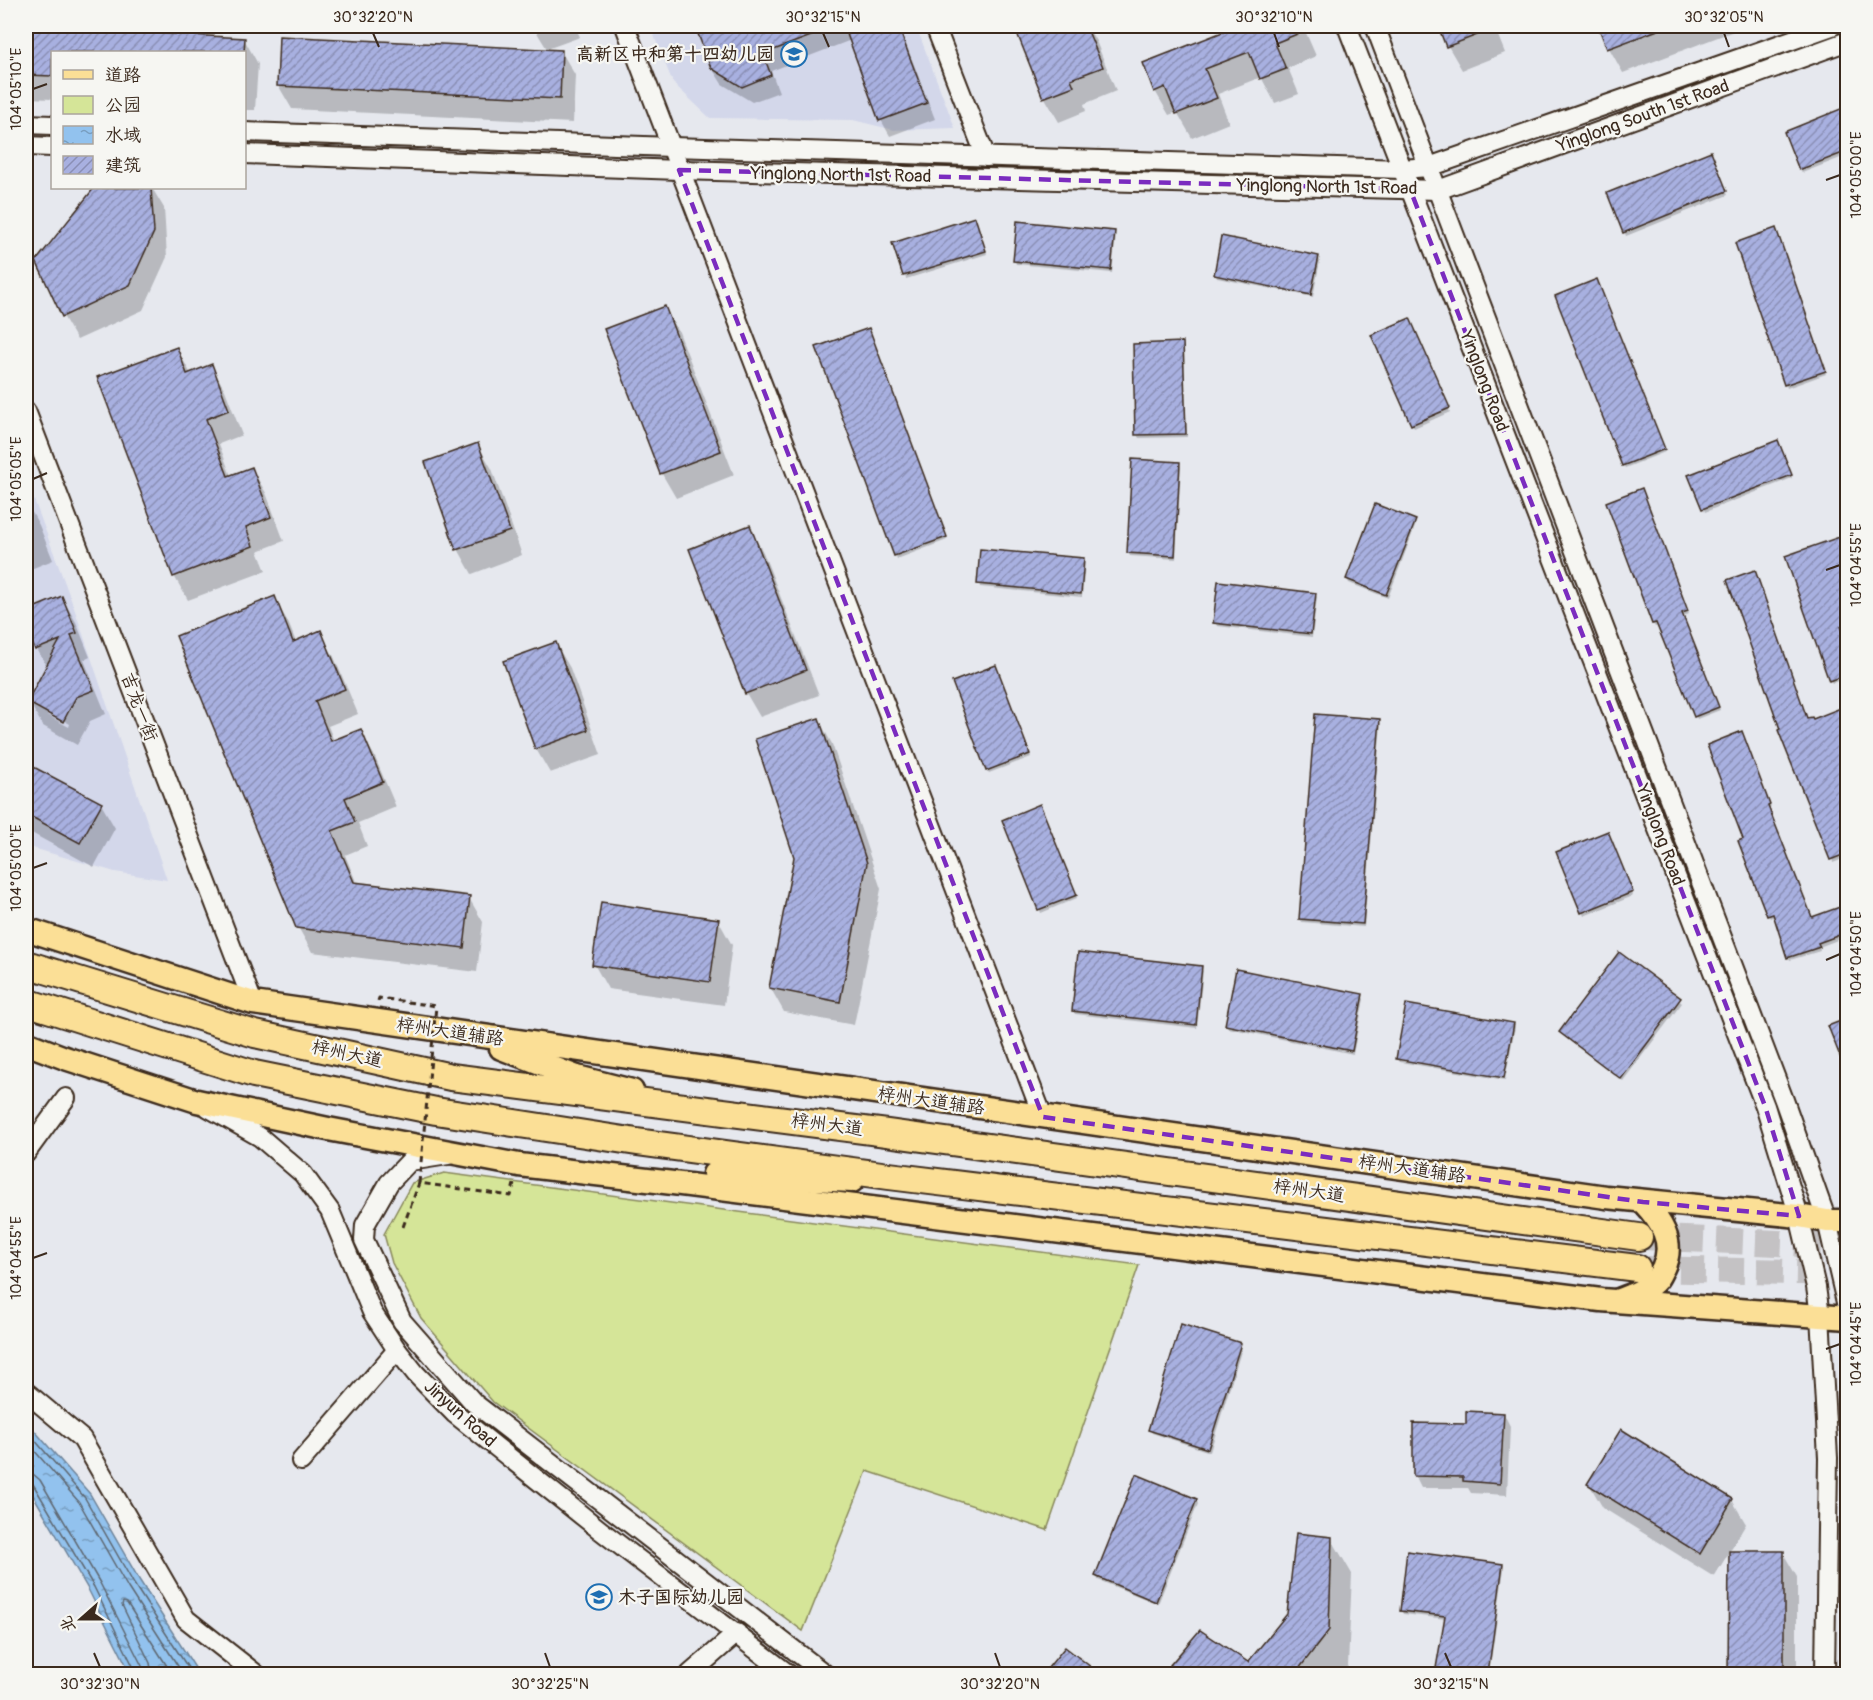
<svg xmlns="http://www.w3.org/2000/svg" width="1873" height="1700" font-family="Pangolin,'LXGW WenKai TC',sans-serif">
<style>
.built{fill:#d3d7ea}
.green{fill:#d5e598;stroke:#88885b;stroke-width:1.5}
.water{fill:url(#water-ripples);stroke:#6f859b;stroke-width:1.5}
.shadow{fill:#0003;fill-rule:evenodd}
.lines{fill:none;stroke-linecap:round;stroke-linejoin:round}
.shore{stroke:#5e6771;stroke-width:1.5}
.building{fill:url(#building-hatch);stroke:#3b2a1e;stroke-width:1.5}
.highway-tunnel{stroke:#c4c2c4;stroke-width:26;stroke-dasharray:26 13;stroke-linecap:butt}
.minor-casing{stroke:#3b2a1e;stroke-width:22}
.major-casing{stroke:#3b2a1e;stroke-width:27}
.highway-casing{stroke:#3b2a1e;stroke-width:30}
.path{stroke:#3b2a1e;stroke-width:3;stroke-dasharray:6 4.5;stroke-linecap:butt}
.minor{stroke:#f6f6f2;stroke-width:18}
.major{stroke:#fbdf96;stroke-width:22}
.highway{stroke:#fbdf96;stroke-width:26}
.path-bridge{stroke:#3b2a1e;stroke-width:3;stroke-dasharray:6 4.5;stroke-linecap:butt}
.marked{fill:none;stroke:#7b2cbf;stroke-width:4.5;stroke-dasharray:12 8;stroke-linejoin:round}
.ticks{fill:none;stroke:#3b2a1e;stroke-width:2}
.labels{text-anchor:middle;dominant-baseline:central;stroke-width:4.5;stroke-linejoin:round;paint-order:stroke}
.poi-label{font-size:18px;font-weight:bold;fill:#3b2a1e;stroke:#f6f6f2;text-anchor:end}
.street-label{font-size:18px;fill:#3b2a1e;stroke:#f6f6f2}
.neatline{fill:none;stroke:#3b2a1e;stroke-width:2}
.ticks-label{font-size:15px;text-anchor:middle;fill:#3b2a1e}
</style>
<defs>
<pattern id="water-ripples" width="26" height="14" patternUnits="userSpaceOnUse" patternTransform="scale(1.5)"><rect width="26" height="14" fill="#92c2ee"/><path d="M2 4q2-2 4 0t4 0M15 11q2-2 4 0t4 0" fill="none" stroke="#789ec0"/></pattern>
<pattern id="building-hatch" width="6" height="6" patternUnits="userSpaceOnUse" patternTransform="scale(1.5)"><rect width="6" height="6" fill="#a8b0e0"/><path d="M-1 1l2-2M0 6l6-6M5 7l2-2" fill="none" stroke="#8a8fb5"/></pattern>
</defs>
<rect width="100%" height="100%" fill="#e6e8ee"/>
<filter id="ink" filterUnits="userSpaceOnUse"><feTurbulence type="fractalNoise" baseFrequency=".0167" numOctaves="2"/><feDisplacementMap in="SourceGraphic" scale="12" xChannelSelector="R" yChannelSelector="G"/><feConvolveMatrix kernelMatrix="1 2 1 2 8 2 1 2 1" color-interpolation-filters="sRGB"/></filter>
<g filter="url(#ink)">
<g class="built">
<path d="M650,26h266l39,102 -61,2 -41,-10 -143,-2 -37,-35z"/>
<path d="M26,478l47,127 94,275 -52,-8 -89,-26z"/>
</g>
<path class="green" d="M444,1173l695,92 -92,265 -180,-59 -64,160 -310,-229 -72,-84 -29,-55 -8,-29 28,-51z"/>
<path class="water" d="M26,1421l64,73 50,87 59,93h-68l-43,-85 -62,-106z"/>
<g class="shadow">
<path d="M533,26h42l5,11 -33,12z"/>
<path d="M696,26h203l36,93 -45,17 -9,-16 -30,-80 -80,31 8,21 -27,10 -30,-18 -10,-16z"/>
<path d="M1039,26h9l2,3 10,-3h27l9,15 20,50 -32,13 2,7 -27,11 -14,-24 -26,-65z"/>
<path d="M1242,26h61l13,30 -28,12 11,26 -24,9 -14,-26 -43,17 11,29 -37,15 -15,-26 -8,3 -14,-24 -10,-27z"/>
<path d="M1440,26h54l11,27 -43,17 -14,-24z"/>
<path d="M1600,26h147l-124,47 -14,-25z"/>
<path d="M26,27l218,12 14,25 -3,46h-11v-58h-192v47l-26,-1z"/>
<path d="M561,51l14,24 -2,48 -281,-14 -14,-24z"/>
<path d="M1848,108v47l-46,18 -17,-41z"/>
<path d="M1712,156l16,39 -102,41 -17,-42z"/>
<path d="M96,188h56l12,20 3,49 -24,53 -66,30 -14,-24 -25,-55z"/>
<path d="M977,222l10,32 -81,25 -12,-35z"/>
<path d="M1114,232l2,3 -4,38 -96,-9 -2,-4z"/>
<path d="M1777,233l49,141 -39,14 -50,-145z"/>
<path d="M1318,257l2,4 -7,36 -96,-19 -2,-4z"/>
<path d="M1598,284l67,168 -40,16 -2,-3z"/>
<path d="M665,308l14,24 55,143 -58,23 -14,-24 -56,-144z"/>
<path d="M1411,323l39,89 -36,16 -41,-92z"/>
<path d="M871,333l76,207 -50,19 -79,-211z"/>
<path d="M1182,344l2,3 3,90 -48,1 -2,-3z"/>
<path d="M177,349l14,25 20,-8 14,24 17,45 -23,9 12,32 21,-7 14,24 18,48 -26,10 8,20 -78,29 -14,-24z"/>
<path d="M478,445l14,24 30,86 -50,19 -14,-25 -31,-86z"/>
<path d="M1780,445l12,33 -87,34 -15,-36z"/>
<path d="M1179,463l2,3 -5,93 -46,-3 -2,-3z"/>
<path d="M1643,493l46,121 -7,3 38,93 -23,9 -38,-94 -4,2 -2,-3z"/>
<path d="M26,502l13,23 14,35 -27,11z"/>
<path d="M1415,521l1,3 -28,74 -39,-15 -2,-4z"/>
<path d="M749,527l14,25 56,143 -59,22 -14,-24z"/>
<path d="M1848,532v146l-16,5 -2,-3 7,-144z"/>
<path d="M1083,560l2,3 -3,34 -102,-10 -1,-3z"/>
<path d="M1315,594l2,3 -5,40 -95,-11 -2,-4z"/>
<path d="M62,598l14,24 14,35 -6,3 22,54 -16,7 -13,24 -34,-19 -14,-24 18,-35 -10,-18 -11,-27v-9zM47,711l23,13 -1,3 -22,-12z"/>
<path d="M274,598l14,24 8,20 24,-10 14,25 24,57 -30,12 6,15 26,-10 14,24 22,52 -38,16 9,23 -22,9 12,29 112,14 14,24 -6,50 -165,-20 -14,-25z"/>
<path d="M556,644l14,24 31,87 -51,18 -14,-24z"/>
<path d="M997,670l34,87 -42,16 -2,-3z"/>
<path d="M1848,706v151l-15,6 -26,-143h5z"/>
<path d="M819,720l13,24 49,145 -27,136 -70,-13 -14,-25 26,-130z"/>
<path d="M1379,721l2,3 -17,203 -62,-5 -2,-4z"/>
<path d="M1743,736l28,72 -3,1 44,110 36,-14v31l-29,11 1,4 -30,9 -15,-44 -5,2 -2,-3 -23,-75z"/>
<path d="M26,764l75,40 14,24 -21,39 -68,-37z"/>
<path d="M1042,809l35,89 -36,15 -37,-93z"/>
<path d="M1609,836l24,60 -49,20 -26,-63z"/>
<path d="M718,920l14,25 -8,60 -116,-16 -14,-25z"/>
<path d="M1620,954l62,49 -59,78 -62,-49z"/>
<path d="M1201,968l2,3 -6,57 -122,-14 -2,-3z"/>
<path d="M1362,996l2,3 -11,55 -125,-26 -2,-3z"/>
<path d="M1513,1024l2,3 -10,53 -105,-18 -2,-3z"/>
<path d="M1240,1345l2,3 -32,104 -58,-19 -2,-3z"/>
<path d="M1504,1414l6,12 -3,69 -36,-2 -3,-5h-47l-6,-12 52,-51z"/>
<path d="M1589,1484l143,16 14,24 -32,53 -111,-69z"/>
<path d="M1196,1500l2,4 -40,100 -60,-24 -1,-4z"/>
<path d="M1331,1538l21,36 -4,92 -6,8h-165l-6,-9 78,-1 39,-49z"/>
<path d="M1730,1552l53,1 14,24v97h-67z"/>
<path d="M1502,1566l2,3 -15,105h-52l9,-55 -43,-5 -2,-4z"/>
<path d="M1065,1649l33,25h-53z"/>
</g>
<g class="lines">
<g class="shore">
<path d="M26,1430l59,68 49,86 58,90"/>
<path d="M26,1441l53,61 49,86 55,86"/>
<path d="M26,1473l7,1 7,6 60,103 42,83 1,8"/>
<path d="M26,1481l7,3 61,103 41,83 1,4"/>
<path d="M152,1674l-2,-11 -28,-58 1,-3 4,1 45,71"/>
</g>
</g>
<g class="building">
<path d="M26,26l219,12 -1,14h-192v24l-26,-1z"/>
<path d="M695,26h140v1l-72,27 8,21 -29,12 -31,-19z"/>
<path d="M844,26h54l29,77 -48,18z"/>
<path d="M1035,26h51l17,41 -32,12 3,7 -31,12 -26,-65z"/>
<path d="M1238,26h79l-42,17 11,26 -26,10 -11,-27 -44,17 12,29 -41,16 -11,-27 -11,5 -11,-29z"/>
<path d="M1438,26h60v1l-52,20z"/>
<path d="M1598,26h68v1l-59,22z"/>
<path d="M279,36l283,14 -2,49 -283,-13z"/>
<path d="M1848,106v45l-49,19 -15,-38z"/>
<path d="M1711,151l16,40 -104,42 -16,-40z"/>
<path d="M94,188h57l3,44 -24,53 -68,32 -26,-56z"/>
<path d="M975,217l11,34 -83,25 -11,-33z"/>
<path d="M1017,221l98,10 -4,39 -98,-9z"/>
<path d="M1776,228l50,143 -42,14 -49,-142z"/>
<path d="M1221,236l98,20 -8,39 -97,-20z"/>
<path d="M1597,279l68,170 -43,17 -67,-170z"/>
<path d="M665,306l56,145 -61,23 -56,-145z"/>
<path d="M1410,318l40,90 -39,17 -40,-90z"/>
<path d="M869,328l78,209 -53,19 -78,-209z"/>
<path d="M1183,342l3,92 -51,1 -2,-91z"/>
<path d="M177,347l10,27 25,-10 17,46 -23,9 22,57 24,-9 19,50 -25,10 7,19 -80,31 -76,-200z"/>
<path d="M1778,440l14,35 -90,34 -14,-34z"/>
<path d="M478,443l32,88 -54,19 -31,-88z"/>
<path d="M1132,459l48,3 -5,94 -48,-3z"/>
<path d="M1642,488l46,123 -6,2 37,94 -25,10 -38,-94 -4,1 -46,-122z"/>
<path d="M1375,504l41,16 -30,75 -40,-16z"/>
<path d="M750,525l56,145 -61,24 -56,-145z"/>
<path d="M1848,534v91l-7,1 7,19v29l-19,7 -44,-125z"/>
<path d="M980,549l104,9 -3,36 -104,-10z"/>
<path d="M1755,570l52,148 5,-1 1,2 35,-14v148l-18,7 -52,-130 2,-1 -53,-149z"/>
<path d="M1218,581l98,12 -5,41 -98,-11z"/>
<path d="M62,596l15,37 -6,2 23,55 -18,7 -13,25 -36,-20 33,-62 -25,10 -9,-24v-15z"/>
<path d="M275,596l18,46 28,-12 24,59 -30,12 16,40 30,-12 22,53 -38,16 10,24 -23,9 22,51 116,14 -6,52 -168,-20 -120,-292z"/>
<path d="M556,642l32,88 -53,19 -32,-88z"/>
<path d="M996,665l34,89 -44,17 -34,-89z"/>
<path d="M1315,714l65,5 -17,205 -64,-5z"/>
<path d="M819,718l48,145 -27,139 -71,-14 25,-131 -39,-118z"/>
<path d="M1742,731l28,74 -2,1 44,111 36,-13v28l-30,11 2,4 -33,11 -14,-44 -6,2 -29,-75 5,-2 -36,-94z"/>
<path d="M26,763l76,40 -22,40 -54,-29z"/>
<path d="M1040,804l37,91 -39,15 -36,-90z"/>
<path d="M1608,831l25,61 -52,21 -25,-61z"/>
<path d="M601,902l118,17 -9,63 -118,-17z"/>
<path d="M1078,952l124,14 -6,59 -124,-14z"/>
<path d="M1619,952l62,46 -60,81 -62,-47z"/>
<path d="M1236,969l127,25 -11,57 -127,-26z"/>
<path d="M1406,1004l108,19 -10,55 -108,-19z"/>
<path d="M1848,1018v56h-1l-19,-48z"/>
<path d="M1181,1324l60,19 -33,106 -60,-19z"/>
<path d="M1466,1411l38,2 -4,71 -37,-3v-4l-50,-1v-53l53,1z"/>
<path d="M1621,1429l112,70 -33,55 -113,-70z"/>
<path d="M1136,1474l61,25 -41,103 -61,-26z"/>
<path d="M1296,1533l36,4 -3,93 -34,44h-114l-11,-9 30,-35 48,32 39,-48z"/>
<path d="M1407,1551l96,13 -15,110h-53l10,-58 -45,-5z"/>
<path d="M1729,1551h55v123h-56z"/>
<path d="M1065,1647l35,27h-57z"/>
</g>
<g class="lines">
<g class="highway-tunnel">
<path d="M1639,1237l209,9"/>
<path d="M1640,1269l208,4"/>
</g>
<g class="minor-casing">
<g id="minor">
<path d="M625,26l418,1091"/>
<path d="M935,26l51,131"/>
<path d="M1347,26l418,1080 34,110 17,71 4,28 8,143 -3,216"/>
<path d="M1375,26l409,1074 43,121 21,90"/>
<path d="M26,124l26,1"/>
<path d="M244,132l428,15 730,22 27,-2 403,-141"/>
<path d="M26,146l26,1"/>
<path d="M244,154l435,16 759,20 410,-149"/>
<path d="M26,411l227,592"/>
<path d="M209,1108l51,29 43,37 27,37 42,101 25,38 19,24 39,40 145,116 188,144"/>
<path d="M26,1153l40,-55"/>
<path d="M448,1155l-38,6 -21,22 -24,42 -1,15 38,81 72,82 351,271"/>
<path d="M26,1392l56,47 104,180 70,55"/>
<path d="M301,1461l96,-111"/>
<path d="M690,1674l47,-41"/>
</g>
</g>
<g class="major-casing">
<g id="major">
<path d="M26,929l227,74 1353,194 193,19 28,5h21"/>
<path d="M26,1043l39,15 132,43 131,28 191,36 154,18 928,117 247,18"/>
<path d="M501,1048l76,29 55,14"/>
<path d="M714,1174l138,7"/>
<path d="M1619,1300c12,-5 29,-10 37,-20 3,-3 5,-9 7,-12 13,-26 -3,-48 -20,-66"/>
</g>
</g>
<g class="highway-casing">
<g id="highway">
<path d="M26,964l229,70 196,43 436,56 752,104"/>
<path d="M26,1002l228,72 182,37 201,31 252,34 748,92"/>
</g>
</g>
<g class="path">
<path d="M378,1001l1,-3 57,8"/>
<path d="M403,1227l16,-44 92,13 3,-12"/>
</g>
<use href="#minor" class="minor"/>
<use href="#major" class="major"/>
<use href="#highway" class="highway"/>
<path class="path-bridge" d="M419,1183l17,-177"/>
</g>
</g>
<path class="marked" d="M679,170l731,19 355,917 34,110 -156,-14 -600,-85z"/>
<path class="ticks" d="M373,33l6,14M823,33l6,14M1274,33l5,14M1724,33l5,14M33,89l14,-5M1826,180l14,-5M33,479l14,-6M1826,570l14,-5M33,868l14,-5M1826,960l14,-6M33,1258l14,-5M1826,1349l14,-5M94,1653l6,14M545,1653l5,14M995,1653l5,14M1445,1653l6,14"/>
<defs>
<g id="school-ring" transform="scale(1.35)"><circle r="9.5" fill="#f6f6f2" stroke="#1f6fb2" stroke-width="1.5"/><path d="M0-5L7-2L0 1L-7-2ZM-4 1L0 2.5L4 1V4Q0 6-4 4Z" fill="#1f6fb2"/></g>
</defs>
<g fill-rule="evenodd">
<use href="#school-ring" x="794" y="54"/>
<use href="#school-ring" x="599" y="1597"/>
</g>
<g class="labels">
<g class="poi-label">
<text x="774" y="54">高新区中和第十四幼儿园</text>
<text x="618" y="1597" text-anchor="start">木子国际幼儿园</text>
</g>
<g class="street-label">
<text transform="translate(1643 116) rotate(-20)">Yinglong South 1st Road</text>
<text transform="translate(841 175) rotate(1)">Yinglong North 1st Road</text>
<text transform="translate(1327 187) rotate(1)">Yinglong North 1st Road</text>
<text transform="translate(1484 381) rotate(69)">Yinglong Road</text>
<text transform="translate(139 707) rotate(69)">吉龙一街</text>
<text transform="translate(1660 835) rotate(69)">Yinglong Road</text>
<text transform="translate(450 1032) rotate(8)">梓州大道辅路</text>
<text transform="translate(347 1054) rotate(12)">梓州大道</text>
<text transform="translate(931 1101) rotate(8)">梓州大道辅路</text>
<text transform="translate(827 1125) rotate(7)">梓州大道</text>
<text transform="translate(1412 1169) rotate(8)">梓州大道辅路</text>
<text transform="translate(1309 1191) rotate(8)">梓州大道</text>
<text transform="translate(460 1414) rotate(42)">Jinyun Road</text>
</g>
</g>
<rect width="1873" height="1700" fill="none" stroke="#f6f6f2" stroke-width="66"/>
<rect x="51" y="51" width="195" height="138" fill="#f6f6f2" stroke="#aba49d" stroke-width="1.5"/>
<rect x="63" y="70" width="30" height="9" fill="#fbdf96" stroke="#aba49d" stroke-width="1.5"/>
<text x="105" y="81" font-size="18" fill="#3b2a1e">道路</text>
<rect x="63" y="96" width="30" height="18" fill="#d5e598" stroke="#aba49d" stroke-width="1.5"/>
<text x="105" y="111" font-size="18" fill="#3b2a1e">公园</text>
<rect x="63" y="126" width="30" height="18" fill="url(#water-ripples)" stroke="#aba49d" stroke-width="1.5"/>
<text x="105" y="141" font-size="18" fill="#3b2a1e">水域</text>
<rect x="63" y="156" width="30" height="18" fill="url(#building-hatch)" stroke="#aba49d" stroke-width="1.5"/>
<text x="105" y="171" font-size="18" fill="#3b2a1e">建筑</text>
<g transform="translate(81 1619) rotate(249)" stroke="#f6f6f2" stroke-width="4.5" paint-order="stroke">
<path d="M0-4.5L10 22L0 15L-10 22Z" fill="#3b2a1e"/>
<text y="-9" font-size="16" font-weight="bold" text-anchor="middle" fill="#3b2a1e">北</text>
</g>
<rect x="33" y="33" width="1807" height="1634" class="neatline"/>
<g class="ticks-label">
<text x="373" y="22">30°32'20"N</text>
<text x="823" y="22">30°32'15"N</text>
<text x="1274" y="22">30°32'10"N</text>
<text x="1724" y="22">30°32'05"N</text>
<text transform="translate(16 89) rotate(-90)" y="5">104°05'10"E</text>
<text transform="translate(1856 175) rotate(-90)" y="5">104°05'00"E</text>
<text transform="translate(16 479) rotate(-90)" y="5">104°05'05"E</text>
<text transform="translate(1856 565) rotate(-90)" y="5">104°04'55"E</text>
<text transform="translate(16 868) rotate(-90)" y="5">104°05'00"E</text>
<text transform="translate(1856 954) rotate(-90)" y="5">104°04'50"E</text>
<text transform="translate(16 1258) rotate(-90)" y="5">104°04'55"E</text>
<text transform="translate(1856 1344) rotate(-90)" y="5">104°04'45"E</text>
<text x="100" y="1689">30°32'30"N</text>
<text x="550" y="1689">30°32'25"N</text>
<text x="1000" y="1689">30°32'20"N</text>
<text x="1451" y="1689">30°32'15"N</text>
</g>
</svg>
